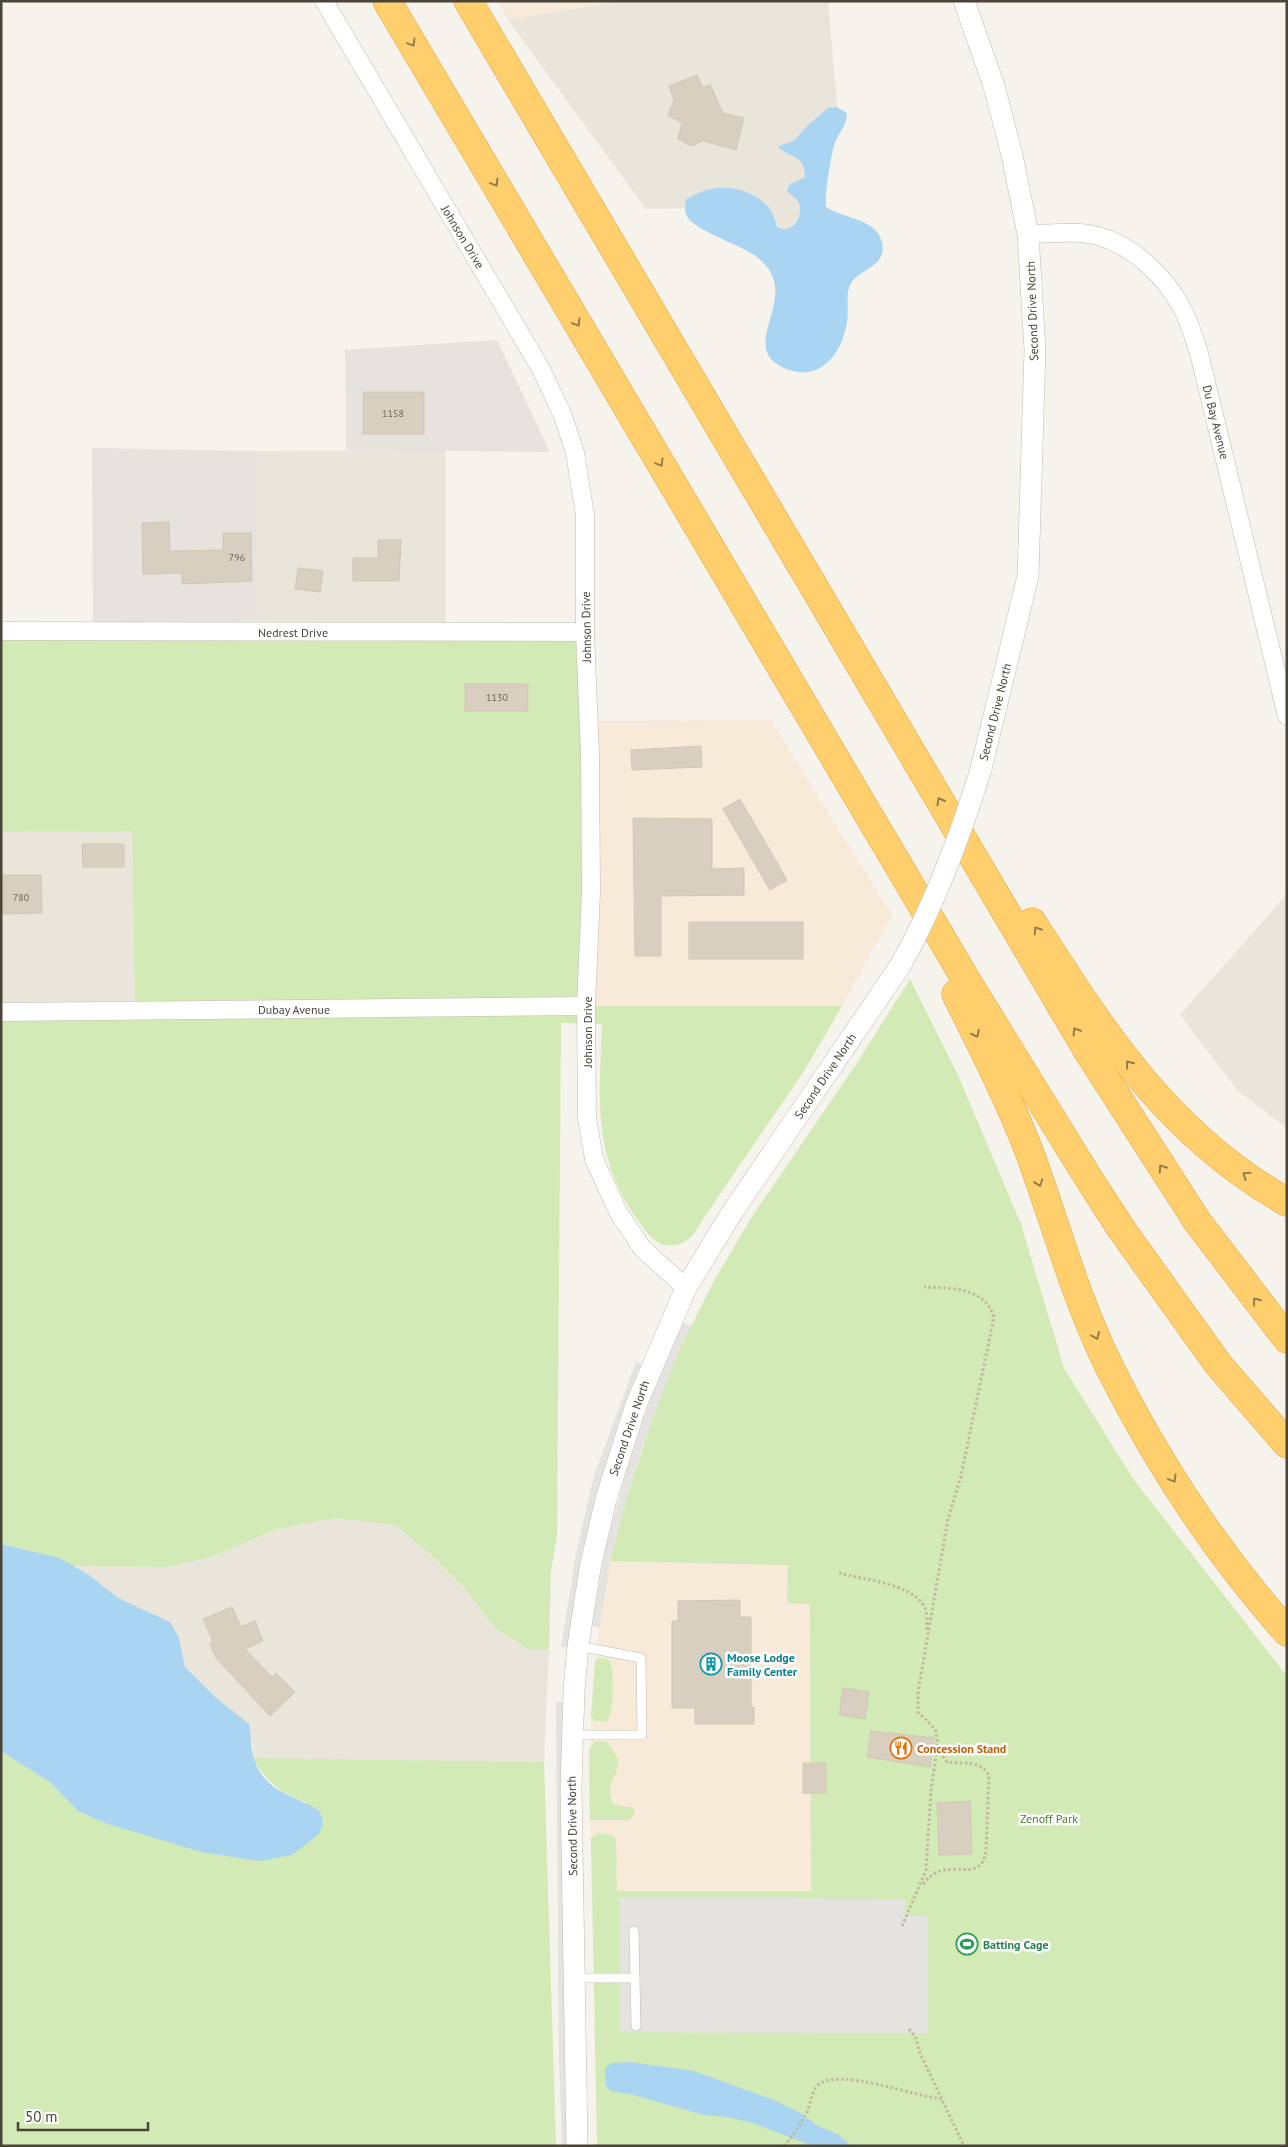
<svg xmlns="http://www.w3.org/2000/svg" width="1288" height="2147" font-family="'PT Sans',sans-serif">
<style>
.residential{fill:#eae5da}
.commercial{fill:#f7ead8}
.industrial{fill:#e6e2dd}
.green{fill:#d2eab5}
.parking{fill:#e5e3e0}
.water{fill:#a9d4f2}
.building{fill:#d8cfc1;stroke:#d3c7b4}
.lines{fill:none;stroke-linecap:round;stroke-linejoin:round}
.service-casing{stroke:#c2bbae;stroke-width:10}
.minor-casing{stroke:#c2bbae;stroke-width:19}
.tertiary-casing{stroke:#c2bbae;stroke-width:22}
.motorway-casing{stroke:#e0a43c;stroke-width:29}
.path{stroke:#c4b79f;stroke-width:3;stroke-dasharray:2.5 2.5;stroke-linecap:butt}
.service{stroke:#fff;stroke-width:9}
.minor{stroke:#fff;stroke-width:18}
.tertiary{stroke:#fff;stroke-width:21}
.motorway{stroke:#ffcf6e;stroke-width:28}
.tertiary-bridge-casing{stroke:#c2bbae;stroke-width:22;stroke-linecap:butt}
.tertiary-bridge{stroke:#fff;stroke-width:21}
.oneway{stroke:#937c4e}
.labels{text-anchor:middle;dominant-baseline:central;stroke-width:5;stroke-linejoin:round;paint-order:stroke}
.number-label{font-size:10px;fill:#6e675b}
.street-label{font-size:12px;fill:#4b4439;stroke:#fff}
.culture-label{font-size:12px;font-weight:bold;fill:#0d838f;stroke:#fff;text-anchor:start}
.food-label{font-size:12px;font-weight:bold;fill:#c56008;stroke:#fff;text-anchor:start}
.park-label{font-size:12px;fill:#4a7f2a;stroke:#fff}
.leisure-label{font-size:12px;font-weight:bold;fill:#27864d;stroke:#fff;text-anchor:start}
</style>
<rect width="100%" height="100%" fill="#f6f3ec"/>
<g class="residential">
<path d="M620,1h208l10,116 -33,160 -92,-44 -15,-25 -52,1 -138,-189z"/>
<path d="M446,450v182h-189v-181z"/>
<path d="M132,830l3,180 -134,2v-180z"/>
<path d="M1287,894v234l-49,-37 -58,-76z"/>
<path d="M336,1518l59,7 36,30 35,35 29,38 33,21h21l-5,113 -291,-4v-15l-37,-45 -32,-31 -5,-29 -37,-29 -24,-11 -29,-23 -17,-9 94,1 46,-10 62,-27z"/>
</g>
<g class="commercial">
<path d="M497,1h123l-112,19z"/>
<path d="M771,720l121,195 -50,91h-256l3,-285z"/>
<path d="M610,1561l178,3 22,39 1,289 -219,-1 -3,-111 2,-64 7,-81z"/>
</g>
<g class="industrial">
<path d="M497,340l53,112 -204,-2 -1,-100z"/>
<path d="M92,448l165,3v181h-164z"/>
</g>
<g class="green">
<path d="M1,631l584,1 1,374h256l-38,65 -101,148c-8,15 -18,29 -37,26 -12,-1 -23,-17 -30,-27 -44,-65 -37,-120 -34,-194l-41,-1 -4,514 -6,34 -2,78h-21l-33,-21 -29,-38 -35,-35 -36,-30 -59,-7 -62,12 -62,27 -46,10 -94,-1 -13,-8 -58,-14v-532l134,-3 -3,-178 -131,1z"/>
<path d="M910,979l48,96 63,149 43,144 70,112 153,196v470h-690l-6,-308 8,-5 15,3 2,7 1,48h194l-1,-287 -23,-1 1,-38 -178,-4 16,-62 29,-89 24,-60 35,-69 37,-63 106,-155z"/>
<path d="M600,1658l8,1c7,6 6,54 -1,62h-13l-3,-5 4,-55z"/>
<path d="M599,1741l8,1 11,17c2,17 -14,21 -5,45l20,4 2,5 -6,7h-39l-1,-70 5,-7z"/>
<path d="M1,1751l50,32 27,28 27,12 48,13 155,-33c-26,-9 -42,-20 -55,-45l291,4 12,384h-555z"/>
</g>
<g class="parking">
<path d="M683,1323l8,3 -12,24 -37,97 -16,52 -16,62 -10,66 -8,-1 14,-80 25,-92 25,-71z"/>
<path d="M636,1362l8,3 -74,283 -9,-1 15,-93 18,-78z"/>
<path d="M556,1702h9l6,444h-9l-3,-86z"/>
<path d="M619,1897l286,2v17l23,-1v119l-309,-2z"/>
</g>
<g class="water">
<path d="M836,107l11,6c0,13 -9,20 -13,32 -3,11 -10,53 -8,62 17,12 50,11 56,35 6,27 -27,26 -33,46 -3,10 0,23 -2,34 -5,33 -29,63 -65,45 -46,-23 24,-72 -25,-110 -16,-12 -60,-26 -69,-39 -4,-6 -3,-11 -2,-18 26,-19 63,-16 84,9 3,5 5,12 7,18 15,8 27,-9 22,-24 -2,-5 -8,-8 -12,-12 2,-11 11,-8 18,-14 0,-20 -11,-19 -25,-28l-2,-3 16,-5 13,-15 21,-18z"/>
<path d="M1,1544l59,14 29,17 29,23 52,24 9,16 6,29 31,31 33,26c2,10 2,27 5,35 11,34 41,36 66,52l3,12 -4,11 -27,21 -32,6 -59,-9 -96,-29 -27,-12 -27,-28 -50,-32z"/>
<path d="M630,2062l64,9 80,29 28,14 14,11 23,10 12,11h-38l-60,-23 -26,-6 -23,-2 -74,-21 -19,-3 -5,-5 -1,-17 6,-6z"/>
</g>
<g class="building">
<path d="M697,75l6,13 7,-4 13,29 21,5 -8,32 -33,-9 -12,5 -13,-7 4,-16 -14,-8 6,-15 -5,-14z"/>
<rect x="363" y="392" width="61" height="42"/>
<path d="M169,522l1,29 53,-1v-17h28l1,48 -70,3v-11l-39,1 -1,-51z"/>
<path d="M378,540h23l-2,41h-46v-23h25z"/>
<path d="M298,568l25,3 -3,21 -25,-3z"/>
<rect x="465" y="684" width="63" height="27"/>
<path d="M701,746l1,21 -70,3 -1,-20z"/>
<path d="M740,799l47,81 -17,10 -47,-81z"/>
<path d="M633,818l79,1v50l32,-1v27l-83,1v60h-26z"/>
<path d="M82,844h42v23h-41z"/>
<path d="M1,875h40l1,38 -41,1z"/>
<rect x="689" y="922" width="114" height="37"/>
<path d="M740,1600v17h11v90h3v17h-59v-16h-23v-87h6v-20z"/>
<path d="M232,1607l9,20 14,-6 8,20 -18,8 27,28 4,-4 19,19 -25,24 -54,-58 -6,-14 3,-2 -10,-23z"/>
<path d="M843,1688l26,4 -4,27 -26,-4z"/>
<path d="M871,1731l64,7 -5,29 -63,-10z"/>
<rect x="803" y="1763" width="23" height="30"/>
<path d="M970,1801l2,53 -33,1 -2,-52z"/>
</g>
<g class="lines">
<g class="service-casing">
<g id="service">
<path d="M573,1735h69l-1,-77 -63,-12"/>
<path d="M634,1931l2,95"/>
<path d="M575,1978h60"/>
</g>
</g>
<g class="minor-casing">
<g id="minor">
<path d="M324,1l217,368 22,47 12,37 10,62v117l5,122 1,138 -5,114 1,112 7,41 24,53 24,36 44,40"/>
<path d="M1028,234c22,0 48,-4 70,2 36,10 68,41 85,74 7,13 11,29 16,43l88,363"/>
<path d="M1,631l584,1"/>
<path d="M1,1012l585,-6"/>
</g>
</g>
<g class="tertiary-casing">
<g id="tertiary">
<path d="M964,1l30,85 18,69 16,79 7,116 -7,226 -47,193"/>
<path d="M577,2146l-6,-360 3,-96 4,-44 12,-78 16,-69 30,-94 50,-117 45,-74 169,-248"/>
</g>
</g>
<g class="motorway-casing">
<g id="motorway">
<path d="M387,1l581,982 121,196 33,51 96,134 69,80"/>
<path d="M468,1l621,1052 108,168 90,118"/>
<path d="M1032,922c71,111 136,213 255,280"/>
<path d="M956,994c26,52 52,103 73,157 27,73 47,150 82,219 47,94 106,183 176,262"/>
</g>
</g>
<g class="path">
<path d="M839,1573c23,6 73,11 85,33 4,8 3,17 3,26"/>
<path d="M923,1884c19,-26 45,-7 57,-19 4,-3 5,-10 6,-15l3,-75c-10,-15 -26,-11 -42,-13l-7,-10 -1,-6"/>
<path d="M902,1926l24,-56 5,-79 7,-49 -3,-13 -17,-17v-20l30,-173 13,-43 33,-159c-9,-30 -43,-29 -70,-30"/>
<path d="M909,2029l7,9 3,13 45,95"/>
<path d="M784,2146c8,-9 17,-22 22,-32 5,-9 4,-21 12,-29 21,-18 95,11 124,14"/>
</g>
<use href="#service" class="service"/>
<use href="#minor" class="minor"/>
<use href="#tertiary" class="tertiary"/>
<use href="#motorway" class="motorway"/>
<g class="tertiary-bridge-casing">
<path id="tertiary-bridge" d="M900,966c35,-62 60,-129 81,-197"/>
</g>
<use href="#tertiary-bridge" class="tertiary-bridge"/>
</g>
<defs><path id="oneway-chevron" d="M-2-3.5L2.5 0L-2 3.5" fill="none" stroke-width="1.6" stroke-linecap="round" stroke-linejoin="round" transform="scale(1.25)"/></defs>
<g class="oneway">
<use href="#oneway-chevron" transform="translate(412 43) rotate(59)"/>
<use href="#oneway-chevron" transform="translate(495 183) rotate(59)"/>
<use href="#oneway-chevron" transform="translate(577 323) rotate(59)"/>
<use href="#oneway-chevron" transform="translate(660 463) rotate(59)"/>
<use href="#oneway-chevron" transform="translate(940 801) rotate(-120)"/>
<use href="#oneway-chevron" transform="translate(1037 930) rotate(-123)"/>
<use href="#oneway-chevron" transform="translate(1076 1031) rotate(-121)"/>
<use href="#oneway-chevron" transform="translate(976 1034) rotate(64)"/>
<use href="#oneway-chevron" transform="translate(1129 1064) rotate(-128)"/>
<use href="#oneway-chevron" transform="translate(1162 1168) rotate(-123)"/>
<use href="#oneway-chevron" transform="translate(1246 1175) rotate(-146)"/>
<use href="#oneway-chevron" transform="translate(1039 1183) rotate(71)"/>
<use href="#oneway-chevron" transform="translate(1256 1301) rotate(-128)"/>
<use href="#oneway-chevron" transform="translate(1096 1336) rotate(67)"/>
<use href="#oneway-chevron" transform="translate(1173 1479) rotate(59)"/>
</g>
<defs>
<g id="building-ring" transform="scale(1.125)"><circle r="9.5" fill="#fff" stroke="#0f9aa8" stroke-width="1.5"/><path d="M-4-6H4V6H1V3H-1V6H-4ZM-2.5-4.3h1.7v1.8h-1.7ZM.8-4.3h1.7v1.8H.8ZM-2.5-1h1.7V.8h-1.7ZM.8-1h1.7V.8H.8Z" fill="#0f9aa8"/></g>
<g id="restaurant-ring" transform="scale(1.125)"><circle r="9.5" fill="#fff" stroke="#e8710a" stroke-width="1.5"/><path d="M-5-6h1v4h1v-4h1v4h1v-4h1v5L-1.5 .5V6h-2V.5L-5-1ZM5-6V6H3V1.5H1.5Q1.5-4 5-6Z" fill="#e8710a"/></g>
<g id="stadium-ring" transform="scale(1.125)"><circle r="9.5" fill="#fff" stroke="#2e9e5b" stroke-width="1.5"/><path d="M0-5a6.5 5 0 1 0 0 10a6.5 5 0 1 0 0-10ZM-3.5-1.8h7v3.6h-7Z" fill="#2e9e5b"/></g>
</defs>
<g fill-rule="evenodd">
<use href="#building-ring" x="711" y="1664"/>
<use href="#restaurant-ring" x="901" y="1748"/>
<use href="#stadium-ring" x="967" y="1944"/>
</g>
<g class="labels">
<g class="number-label">
<text x="393" y="413">1158</text>
<text x="237" y="557">796</text>
<text x="497" y="697">1130</text>
<text x="21" y="897">780</text>
</g>
<g class="street-label">
<text transform="translate(463 237) rotate(59)">Johnson Drive</text>
<text transform="translate(1032 311) rotate(-92)">Second Drive North</text>
<text transform="translate(1216 422) rotate(76)">Du Bay Avenue</text>
<text transform="translate(586 627) rotate(-91)">Johnson Drive</text>
<text x="293" y="632">Nedrest Drive</text>
<text transform="translate(995 712) rotate(-76)">Second Drive North</text>
<text x="294" y="1009">Dubay Avenue</text>
<text transform="translate(587 1032) rotate(-90)">Johnson Drive</text>
<text transform="translate(825 1076) rotate(-56)">Second Drive North</text>
<text transform="translate(629 1428) rotate(-71)">Second Drive North</text>
<text transform="translate(572 1826) rotate(-91)">Second Drive North</text>
</g>
<g class="culture-label">
<text x="727" y="1657">Moose Lodge<tspan x="727" dy="14">Family Center</tspan></text>
</g>
<g class="food-label">
<text x="917" y="1748">Concession Stand</text>
</g>
<g class="park-label">
<text x="1049" y="1818">Zenoff Park</text>
</g>
<g class="leisure-label">
<text x="983" y="1944">Batting Cage</text>
</g>
</g>
<rect width="1288" height="2147" fill="none" stroke="#4b4439" stroke-width="5"/>
<path d="M18 2122v8h130v-8" fill="none" stroke="#4b4439" stroke-width="2.5"/>
<text x="25" y="2122" font-size="15" fill="#4b4439" stroke="#ffffff" stroke-width="4" paint-order="stroke">50 m</text>
</svg>
